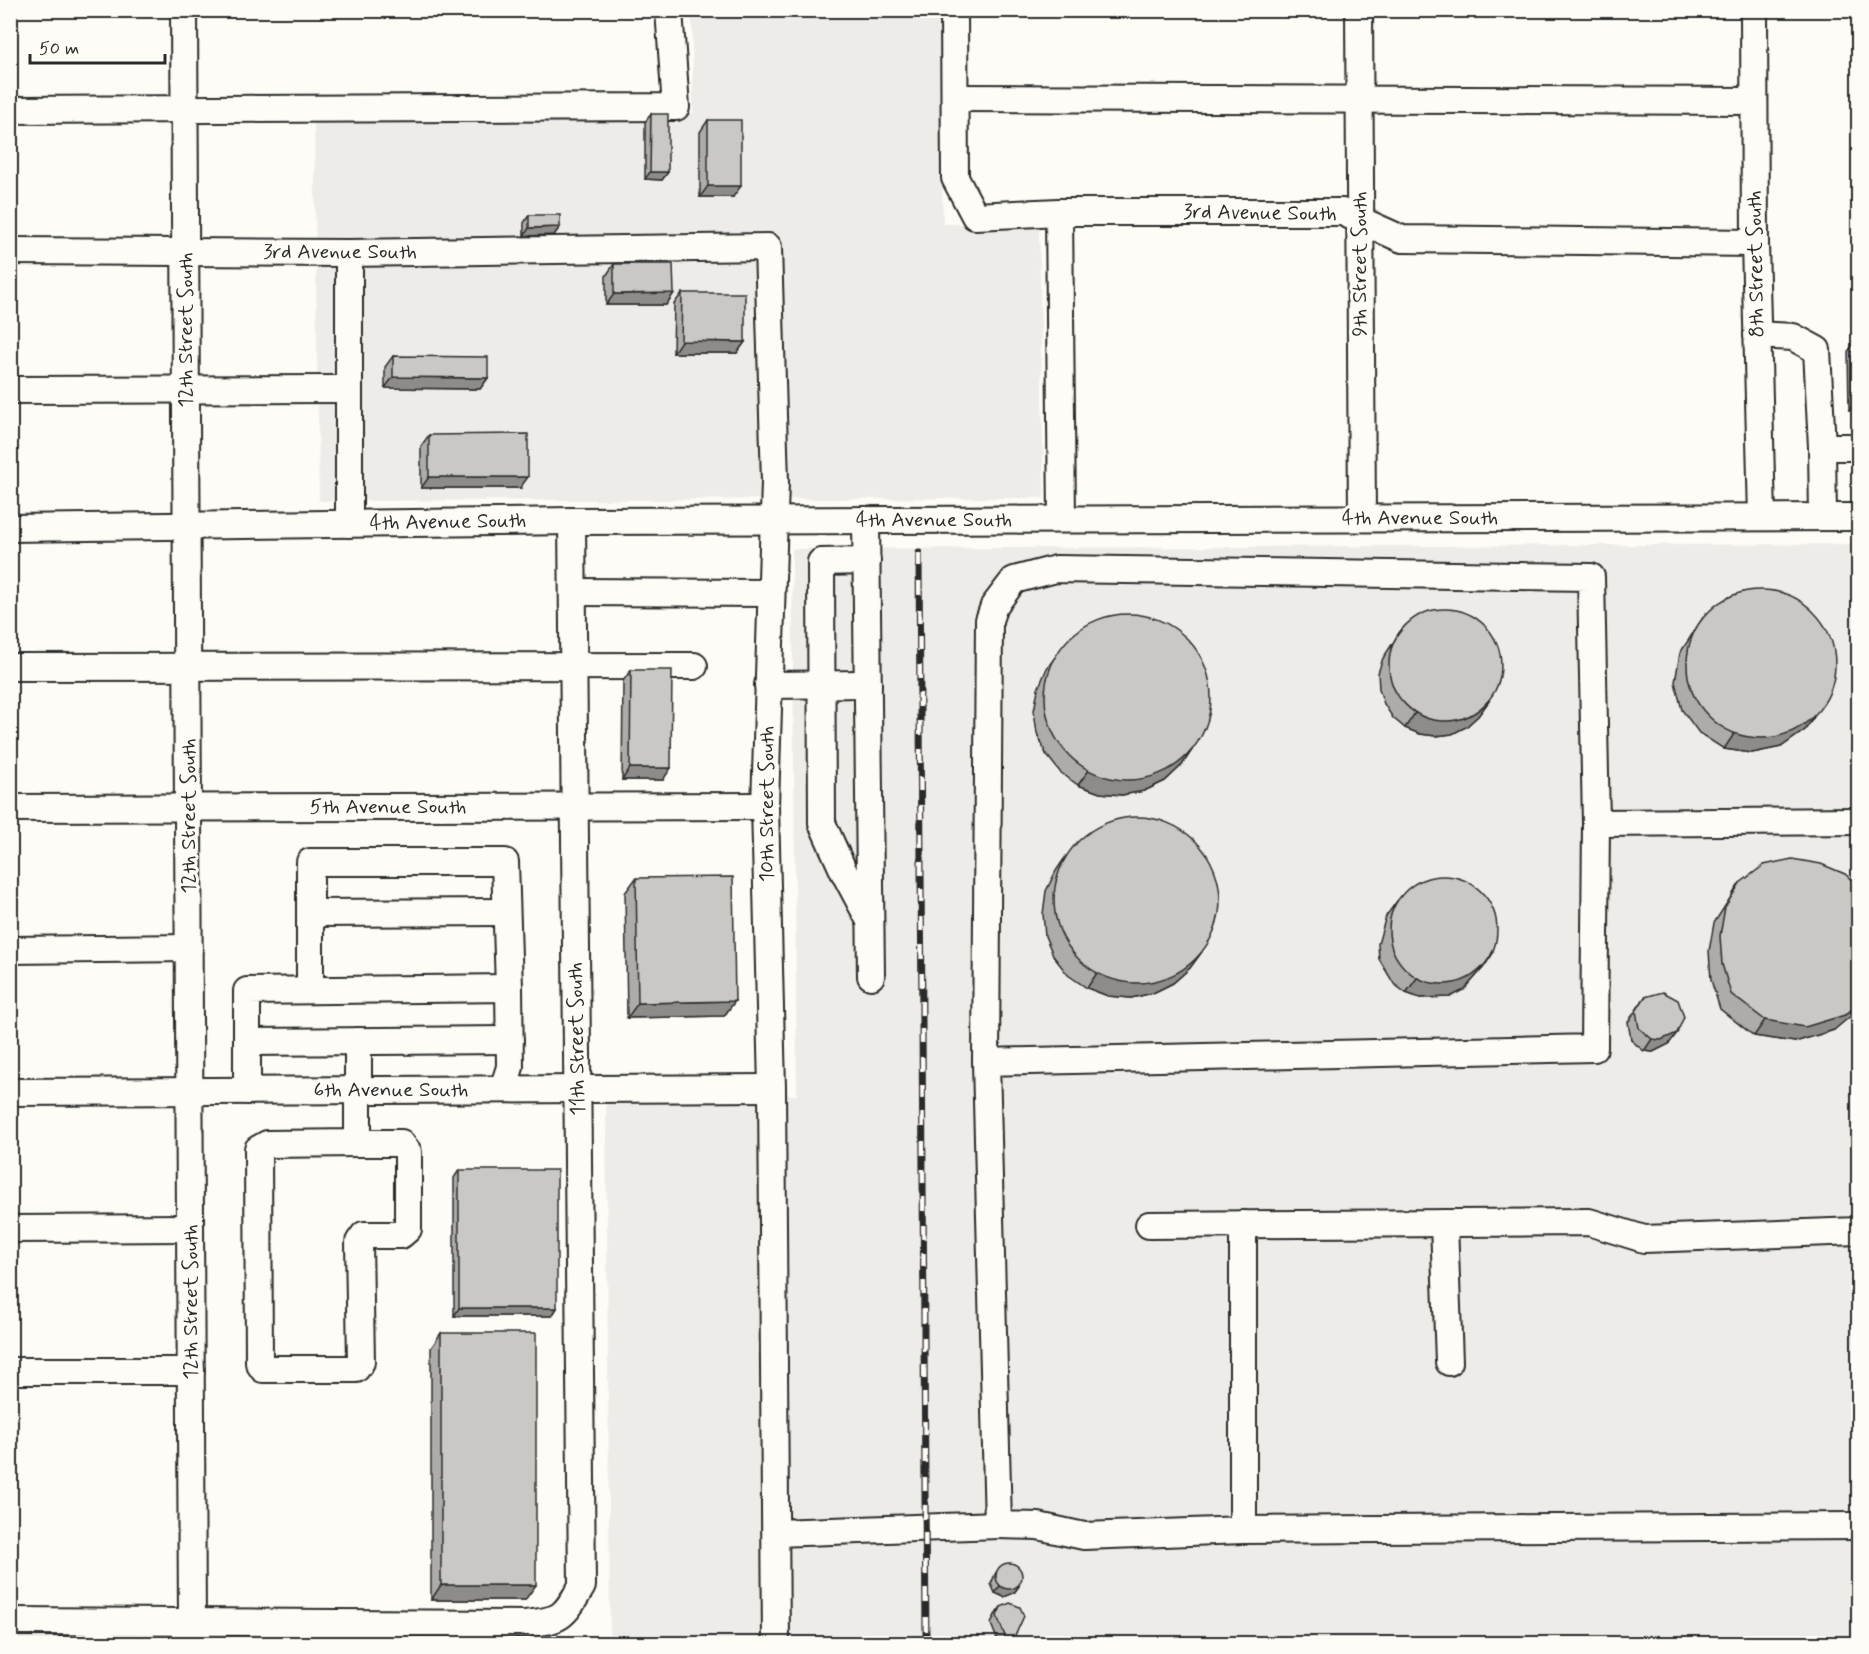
<svg xmlns="http://www.w3.org/2000/svg" width="1869" height="1654" font-family="Mynerve,sans-serif">
<style>
.built{fill:#edece8}
.lines{fill:none;stroke-linecap:round;stroke-linejoin:round}
.minor-casing{stroke:#2b2b2b;stroke-width:30}
.minor{stroke:#fdfcf7;stroke-width:26}
.rail-casing{stroke:#2b2b2b;stroke-width:7}
.rail{stroke:#fdfcf7;stroke-width:4.5;stroke-dasharray:14;stroke-linecap:butt}
.wall{fill:#adaca9;stroke:#2b2b2b;stroke-width:1.5}
.shaded-wall{fill:#8d8c89;stroke:#2b2b2b;stroke-width:1.5}
.building{fill:#c9c8c4;stroke:#2b2b2b;stroke-width:1.5}
.labels{text-anchor:middle;dominant-baseline:central;stroke-width:6;stroke-linejoin:round;paint-order:stroke}
.street-label{font-size:21px;fill:#2b2b2b;stroke:#fdfcf7}
</style>
<rect width="100%" height="100%" fill="#fdfcf7"/>
<filter id="ink" filterUnits="userSpaceOnUse"><feTurbulence type="fractalNoise" baseFrequency=".0167" numOctaves="2"/><feDisplacementMap in="SourceGraphic" scale="12" xChannelSelector="R" yChannelSelector="G"/><feConvolveMatrix kernelMatrix="1 2 1 2 8 2 1 2 1" color-interpolation-filters="sRGB"/></filter>
<g filter="url(#ink)">
<g class="built">
<path d="M692,11h248l3,213h96l5,274 -725,3 -5,-383 379,-4z"/>
<path d="M1858,544v1099l-1847,1v-9l599,5 -4,-543 191,-2 -5,-546z"/>
</g>
<g class="lines">
<g class="minor-casing">
<g id="minor">
<path d="M184,10l8,1612"/>
<path d="M954,10l1,168 20,38 84,-4h283l60,27 353,4"/>
<path d="M1359,10l3,508"/>
<path d="M1754,10l1,233 7,274"/>
<path d="M955,98l799,3"/>
<path d="M10,110l666,-3 -7,-97"/>
<path d="M1059,212l3,307"/>
<path d="M10,251l339,2 419,-6 7,235 -10,324 7,282 4,556"/>
<path d="M349,253v271"/>
<path d="M1757,335l36,2 24,13 5,97"/>
<path d="M10,390l339,-1"/>
<path d="M1823,517l-1,-70h36"/>
<path d="M866,520l5,456"/>
<path d="M10,528l562,-7 1286,-4"/>
<path d="M867,561l-46,1 1,261 22,49 26,49"/>
<path d="M573,592l197,1"/>
<path d="M10,667l684,-1"/>
<path d="M768,685l100,-1"/>
<path d="M10,808l755,-2"/>
<path d="M1596,823l262,-2"/>
<path d="M310,913l196,-1"/>
<path d="M10,950l179,-2"/>
<path d="M310,990v-128h195l4,126"/>
<path d="M247,1042l263,-2"/>
<path d="M986,1062l608,-14 2,-225 -5,-246 -535,-8 -42,11 -20,26 -5,14 -3,442 12,463 40,1 46,10 159,-6 615,-4"/>
<path d="M247,1091v-100l262,-3 1,79 -7,22"/>
<path d="M10,1092l762,-4"/>
<path d="M358,1143h43l7,9v77l-7,6h-37l-5,7 2,120 -5,7h-93l-4,-6 -1,-214 9,-5 91,-1v-102"/>
<path d="M1444,1223l5,139"/>
<path d="M1243,1224v306"/>
<path d="M1149,1225l440,-3 55,17 214,-8"/>
<path d="M10,1229l180,-1"/>
<path d="M10,1371h181"/>
<path d="M776,1533l222,-8"/>
<path d="M10,1621l515,3c37,-4 38,-6 57,-38l-10,-1065"/>
</g>
</g>
<use href="#minor" class="minor"/>
<g class="rail-casing">
<path id="rail" d="M919,553l7,1091"/>
</g>
<use href="#rail" class="rail"/>
</g>
<g class="wall">
<path d="M651,114l17,58 -6,8 -17,-1v-57z"/>
<path d="M708,120l25,77h-33v-65z"/>
<path d="M529,215l31,12 -6,8 -30,1v-13z"/>
<path d="M614,264l60,29 -8,12h-60v-29z"/>
<path d="M682,293l63,49 -8,11h-64l1,-49z"/>
<path d="M1858,337v73h-9l-1,-58z"/>
<path d="M393,356l95,22 -8,11 -95,-1v-21z"/>
<path d="M429,435l91,53h-99v-42z"/>
<path d="M1706,613l109,102 -10,15 -24,17 -29,6 -28,-4 -25,-16 -17,-23 -7,-28 5,-29z"/>
<path d="M1402,629l87,72 -11,15 -12,11 -14,7 -16,2 -16,-2 -15,-6 -12,-10 -9,-14 -5,-15 -1,-16 5,-15z"/>
<path d="M1058,653l134,97 -10,15 -17,16 -21,10 -22,4 -22,-2 -22,-8 -18,-13 -14,-18 -9,-21 -3,-22 4,-22 9,-21z"/>
<path d="M631,670l32,110h-41l1,-99z"/>
<path d="M1066,856l135,97 -11,15 -17,15 -20,10 -22,5 -23,-2 -21,-8 -19,-13 -14,-18 -9,-21 -2,-22 3,-23 10,-20z"/>
<path d="M636,878l99,123 -11,15 -97,2 -2,-125z"/>
<path d="M1740,883l94,147 -39,12 -41,-6 -34,-27 -9,-29 -2,-29 5,-28z"/>
<path d="M1397,901l96,52 -10,15 -19,22 -14,7 -30,1 -14,-5 -12,-9 -15,-25 -1,-15 8,-28z"/>
<path d="M1645,997l24,47 -16,8 -9,-1 -13,-11 -3,-18z"/>
<path d="M459,1170l98,138 -5,8h-98v-138z"/>
<path d="M441,1333l84,267h-94v-252z"/>
<path d="M1000,1567l19,19 -5,7 -10,4 -9,-4 -4,-9 4,-10z"/>
<path d="M1001,1607l14,29 4,8h-20l-8,-20 4,-9z"/>
</g>
<g class="shaded-wall">
<path d="M650,172h18l-6,8 -17,-1z"/>
<path d="M708,186h33l-8,11h-33z"/>
<path d="M560,227l-6,8 -30,1 5,-8z"/>
<path d="M674,293l-8,12h-60l8,-11z"/>
<path d="M681,341l64,1 -8,11h-64z"/>
<path d="M393,377l95,1 -8,11 -95,-1z"/>
<path d="M1858,396v14h-9z"/>
<path d="M429,477h99l-8,11h-99z"/>
<path d="M1489,701l-11,15 -12,11 -14,7 -16,2 -16,-2 -15,-6 10,-15z"/>
<path d="M1815,715l-10,15 -24,17 -29,6 -28,-4 10,-15z"/>
<path d="M1192,750l-10,15 -17,16 -21,10 -22,4 -22,-2 -22,-8 11,-15z"/>
<path d="M630,768h41l-8,12h-41z"/>
<path d="M1201,953l-11,15 -17,15 -20,10 -22,5 -23,-2 -21,-8 10,-15z"/>
<path d="M1493,953l-10,15 -19,22 -14,7 -30,1 -14,-5 11,-15z"/>
<path d="M735,1001l-11,15 -97,2 11,-15z"/>
<path d="M1858,1004v6l-24,20 -39,12 -41,-6 11,-16z"/>
<path d="M1677,1033l-8,11 -16,8 -9,-1 8,-12z"/>
<path d="M459,1308h98l-5,8h-98z"/>
<path d="M441,1585h95l-11,15h-94z"/>
<path d="M1000,1586h19l-5,7 -10,4 -9,-4z"/>
</g>
<g class="building">
<path d="M651,114h17v58h-18z"/>
<rect x="708" y="120" width="33" height="66"/>
<path d="M529,215h31v12l-31,1z"/>
<path d="M614,264h59l1,29 -60,1z"/>
<path d="M682,293h63v49l-64,-1z"/>
<path d="M393,356l95,1v21l-95,-1z"/>
<path d="M528,434v43h-99v-42z"/>
<circle cx="1761" cy="664" r="74"/>
<circle cx="1445" cy="665" r="56"/>
<circle cx="1128" cy="697" r="83"/>
<path d="M631,670h41l-1,98h-41z"/>
<circle cx="1137" cy="900" r="83"/>
<path d="M1792,859l29,5 24,10 13,12v118l-13,11 -40,12 -40,-7 -34,-26 -9,-30 -2,-28 5,-29 15,-24 24,-18z"/>
<circle cx="1443" cy="930" r="54"/>
<path d="M733,877l2,124 -97,2 -2,-125z"/>
<path d="M1663,992l15,8 6,17 -7,16 -16,7 -9,-1 -13,-11 -3,-17 9,-14z"/>
<rect x="459" y="1170" width="98" height="138"/>
<rect x="441" y="1333" width="95" height="252"/>
<circle cx="1009" cy="1576" r="13"/>
<path d="M1010,1603l10,4 4,9 -9,20 4,8h-17l3,-8 -8,-20 4,-9z"/>
</g>
</g>
<g class="labels">
<g class="street-label">
<text transform="translate(1260 213) rotate(1)">3rd Avenue South</text>
<text x="340" y="252">3rd Avenue South</text>
<text transform="translate(1360 264) rotate(-90)">9th Street South</text>
<text transform="translate(1756 264) rotate(-91)">8th Street South</text>
<text transform="translate(186 330) rotate(-90)">12th Street South</text>
<text x="1420" y="518">4th Avenue South</text>
<text x="934" y="520">4th Avenue South</text>
<text transform="translate(448 522) rotate(-1)">4th Avenue South</text>
<text transform="translate(767 804) rotate(-90)">10th Street South</text>
<text x="388" y="807">5th Avenue South</text>
<text transform="translate(189 816) rotate(-90)">12th Street South</text>
<text transform="translate(577 1039) rotate(-91)">11th Street South</text>
<text x="391" y="1090">6th Avenue South</text>
<text transform="translate(191 1302) rotate(-90)">12th Street South</text>
</g>
</g>
<rect width="1869" height="1654" fill="none" stroke="#fdfcf7" stroke-width="36"/>
<rect x="18" y="18" width="1833" height="1618" fill="none" stroke="#2b2b2b" stroke-width="2" filter="url(#ink)"/>
<path d="M30 54v9h135v-9" fill="none" stroke="#2b2b2b" stroke-width="3"/>
<text x="39" y="54" font-size="18" fill="#2b2b2b" stroke="#fdfcf7" stroke-width="4.5" paint-order="stroke">50 m</text>
</svg>
